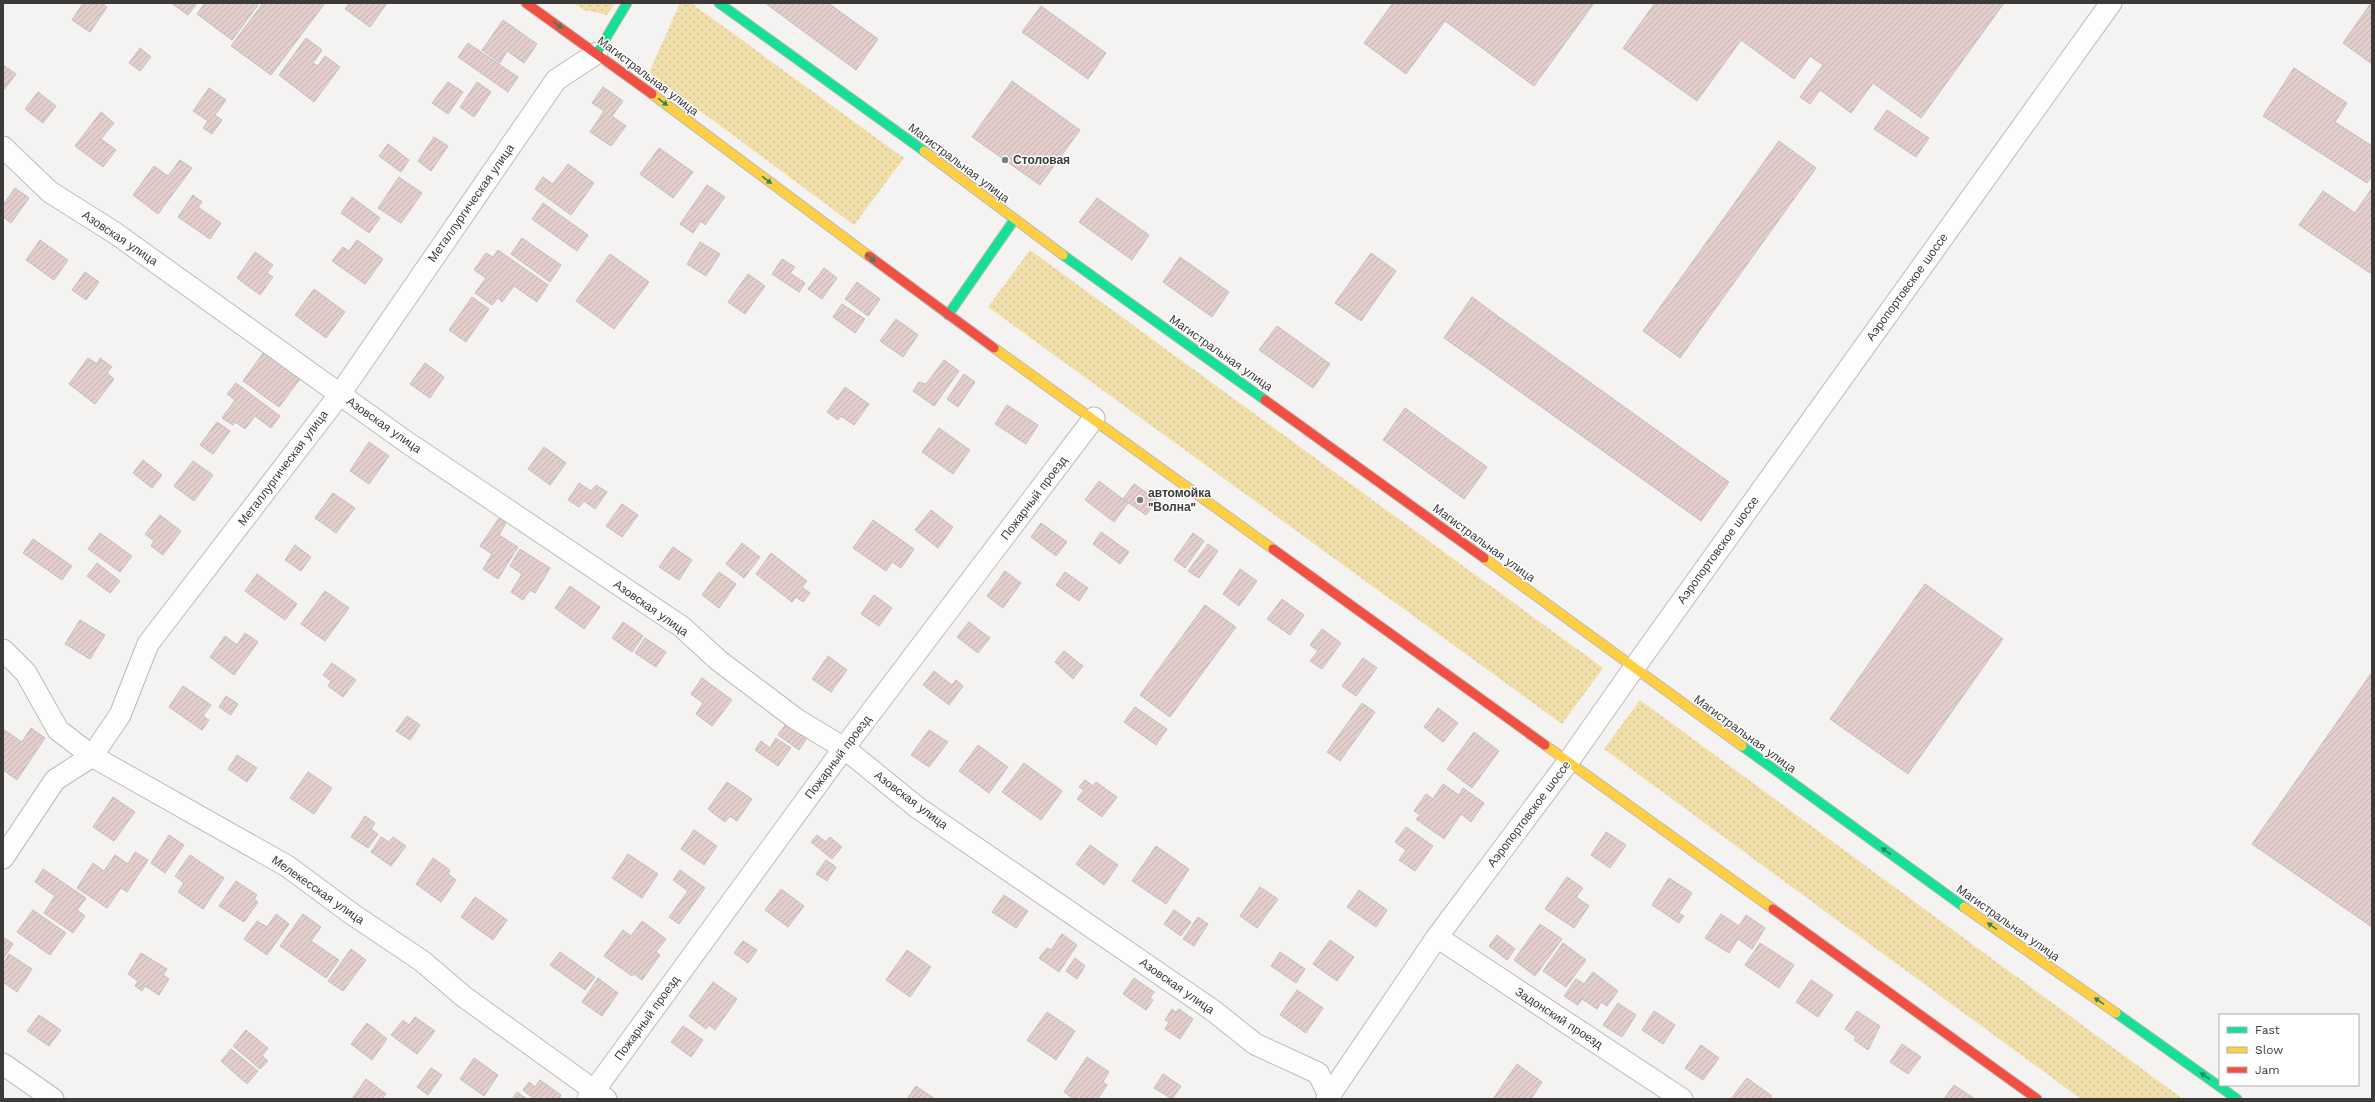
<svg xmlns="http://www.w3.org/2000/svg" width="2375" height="1102" font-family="'Work Sans',sans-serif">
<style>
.grass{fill:url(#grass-dots)}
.building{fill:url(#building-hatch);stroke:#c2c0bf}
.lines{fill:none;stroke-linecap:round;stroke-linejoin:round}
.street-casing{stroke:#bcbbb9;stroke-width:23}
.fast-casing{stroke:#bcbbb9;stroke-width:11}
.slow-casing{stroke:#bcbbb9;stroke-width:11}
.jam-casing{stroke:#bcbbb9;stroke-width:11}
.street{stroke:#fefdfd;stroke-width:21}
.fast{stroke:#16e098;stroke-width:9}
.slow{stroke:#ffcf43;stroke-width:9}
.jam{stroke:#f24e42;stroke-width:9}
.oneway{fill:#2a8564}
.poi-dot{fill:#7c7b79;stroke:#fff;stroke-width:1.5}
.labels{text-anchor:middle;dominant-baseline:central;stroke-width:3;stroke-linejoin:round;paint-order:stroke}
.street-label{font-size:12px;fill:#3b3a39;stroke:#fff}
.poi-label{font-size:12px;font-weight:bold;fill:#3b3a39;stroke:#fff;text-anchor:start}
</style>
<defs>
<pattern id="grass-dots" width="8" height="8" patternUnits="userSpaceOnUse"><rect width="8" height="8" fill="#f0dfaa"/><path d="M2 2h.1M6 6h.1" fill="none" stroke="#cfc093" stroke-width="1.8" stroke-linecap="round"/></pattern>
<pattern id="building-hatch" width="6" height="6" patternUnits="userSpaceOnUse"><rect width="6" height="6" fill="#e3cecc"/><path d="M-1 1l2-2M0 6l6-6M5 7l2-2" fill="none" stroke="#c4b2b0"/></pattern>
</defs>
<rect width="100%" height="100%" fill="#f5f3f1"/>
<g class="grass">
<path d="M573,3h42l-8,12 -23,-5z"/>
<path d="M680,3h11l213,155 -50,67 -205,-152z"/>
<path d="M1030,250l573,418 -41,56 -574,-417z"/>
<path d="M1640,700l543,399h-102l-477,-350z"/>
</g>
<g class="building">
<path d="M83,3h19l5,4 -17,25 -18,-12z"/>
<path d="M171,3h26l-9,12z"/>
<path d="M205,3h50l3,2 -26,35 -35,-26z"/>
<path d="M263,3h62l-54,72 -40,-29z"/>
<path d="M350,3h37l-17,24 -25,-18z"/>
<path d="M765,3h63l50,36 -22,31z"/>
<path d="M1393,3h201l-60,83 -89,-65 -39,53 -42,-31z"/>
<path d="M1655,3h349l-83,115 -48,-35 -22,30 -31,-23 -10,14 -10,-7 23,-32 -13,-9 -16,23 -53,-39 -44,61 -74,-53z"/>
<path d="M2371,3h1v61l-29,-21z"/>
<path d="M1041,6l65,47 -18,26 -66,-47z"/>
<path d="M503,20l34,24 -13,19 -17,-12 -7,12 -18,-13z"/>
<path d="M306,38l16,12 -9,13 5,3 7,-10 15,11 -26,35 -35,-27z"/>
<path d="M468,43l50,34 -10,15 -50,-35z"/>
<path d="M140,48l11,9 -11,14 -11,-8z"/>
<path d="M3,65l13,9 -13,17z"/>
<path d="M2294,68l53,35 -12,19 37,24v30l-5,7 -104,-67z"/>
<path d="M1012,81l68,49 -40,55 -68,-48z"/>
<path d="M448,82l15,10 -15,22 -16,-11z"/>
<path d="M477,82l14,10 -17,25 -14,-10z"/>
<path d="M603,87l20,14 -11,15 14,10 -15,20 -21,-14 14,-21 -12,-8z"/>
<path d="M209,88l17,12 -11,15 7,5 -10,14 -9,-6 5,-7 -15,-10z"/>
<path d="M38,92l18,14 -13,17 -18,-14z"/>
<path d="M1887,110l42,28 -13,19 -42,-28z"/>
<path d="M101,112l13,11 -13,16 15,11 -13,17 -28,-21z"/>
<path d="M434,137l14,9 -17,25 -13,-10z"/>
<path d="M1779,141l37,27 -136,190 -37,-27z"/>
<path d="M388,144l21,16 -8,12 -22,-16z"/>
<path d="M659,148l34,24 -20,26 -33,-24z"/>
<path d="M180,160l12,8 -34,46 -25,-19 21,-29 14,10z"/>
<path d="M568,164l26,19 -23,32 -36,-26 8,-12 10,7z"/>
<path d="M399,177l23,16 -21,30 -23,-15z"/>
<path d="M707,185l18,12 -20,28 -4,-4 -8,12 -13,-9z"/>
<path d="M15,188l14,10 -18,25 -8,-6v-12z"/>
<path d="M2372,188v82l-2,3 -71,-48 24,-34 32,22z"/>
<path d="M193,195l9,7 -4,5 23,16 -11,16 -32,-22z"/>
<path d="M352,197l28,21 -11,15 -28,-20z"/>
<path d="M1097,198l52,37 -17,25 -53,-38z"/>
<path d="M543,203l45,32 -11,16 -45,-32z"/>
<path d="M522,238l39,27 -11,17 -39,-28z"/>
<path d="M40,240l28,20 -14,20 -28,-20z"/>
<path d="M357,240l26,19 -18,25 -33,-23 11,-14 6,4z"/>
<path d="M700,242l20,12 -14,22 -19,-12z"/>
<path d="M498,250l50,35 -11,17 -23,-16 -12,16 -4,-4 -6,7 -17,-12 11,-15 -12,-8 12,-17 7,4z"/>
<path d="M255,252l18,13 -6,8 6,4 -13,18 -23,-17z"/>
<path d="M1371,253l25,18 -35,50 -26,-18z"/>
<path d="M610,254l39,28 -35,47 -38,-28z"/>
<path d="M1180,257l49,35 -17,25 -49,-35z"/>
<path d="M782,259l13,8 -5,6 15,10 -6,9 -27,-18z"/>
<path d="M824,268l13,10 -15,21 -14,-10z"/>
<path d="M85,272l14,10 -13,18 -14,-10z"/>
<path d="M748,274l17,12 -20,28 -17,-12z"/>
<path d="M857,282l23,17 -12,17 -23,-17z"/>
<path d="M314,289l31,23 -19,26 -31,-23z"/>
<path d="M472,297l17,12 -23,33 -17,-12z"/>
<path d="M1472,297l27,20 -29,39 -26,-18z"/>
<path d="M842,304l23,15 -10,14 -22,-16z"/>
<path d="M1499,317l230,165 -28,39 -231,-165z"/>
<path d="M896,319l22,16 -15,22 -23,-16z"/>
<path d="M1277,326l53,38 -17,24 -54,-38z"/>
<path d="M264,352l36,27 -21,28 -36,-26z"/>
<path d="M88,358l9,6 3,-6 12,9 -5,6 7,6 -19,25 -26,-20z"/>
<path d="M944,360l15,11 -25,35 -21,-15 6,-9 7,2z"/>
<path d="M425,363l19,14 -14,21 -20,-14z"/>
<path d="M964,374l11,8 -17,25 -11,-8z"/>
<path d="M236,383l44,33 -9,12 -16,-12 -10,13 -10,-7 -2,3 -11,-7 13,-18 -8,-6z"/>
<path d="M845,387l24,17 -15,21 -13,-9 -3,4 -11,-8z"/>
<path d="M1007,405l31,20 -12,19 -31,-20z"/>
<path d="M1405,408l82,59 -23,32 -81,-59z"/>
<path d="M217,422l13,9 -17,23 -13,-9z"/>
<path d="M939,428l31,22 -17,24 -31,-22z"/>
<path d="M369,442l20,14 -20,28 -19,-13z"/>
<path d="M544,447l22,16 -16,22 -22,-16z"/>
<path d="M143,460l19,15 -10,13 -19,-15z"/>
<path d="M193,461l20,14 -19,26 -20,-15z"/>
<path d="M1099,481l29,22 -14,19 -29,-22z"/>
<path d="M579,483l12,8 5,-6 11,7 -12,17 -11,-8 -5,6 -11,-7z"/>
<path d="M1134,484l23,16 -11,15 -23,-16z"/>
<path d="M333,493l22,15 -19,25 -21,-15z"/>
<path d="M622,504l16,11 -16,22 -16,-11z"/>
<path d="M931,510l22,17 -15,21 -23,-18z"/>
<path d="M160,515l21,16 -18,24 -12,-9 3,-5 -9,-7z"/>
<path d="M499,518l7,5 -7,12 19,12 -20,32 -15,-10 9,-15 -12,-8z"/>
<path d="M873,520l41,29 -13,19 -9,-6 -6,9 -33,-23z"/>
<path d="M1041,523l26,19 -11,14 -25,-19z"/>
<path d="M1101,532l28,20 -9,12 -27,-20z"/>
<path d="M100,533l32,23 -12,16 -32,-23z"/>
<path d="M1193,533l11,8 -19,27 -11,-8z"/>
<path d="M33,539l39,27 -10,14 -39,-27z"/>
<path d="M742,543l18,14 -16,21 -18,-14z"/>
<path d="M1208,544l10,7 -19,27 -11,-7z"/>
<path d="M295,545l16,12 -10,14 -16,-11z"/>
<path d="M673,547l19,13 -13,20 -20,-13z"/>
<path d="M520,549l30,19 -15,25 -5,-3 -7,10 -12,-8 11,-18 -12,-8z"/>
<path d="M771,553l36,28 -5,6 8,6 -7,9 -7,-5 -4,5 -36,-28z"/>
<path d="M97,563l23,18 -10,12 -23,-17z"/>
<path d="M1240,569l17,12 -18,25 -16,-12z"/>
<path d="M1005,571l16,12 -18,25 -16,-12z"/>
<path d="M719,572l17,12 -17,24 -17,-13z"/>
<path d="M1065,572l23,16 -9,13 -23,-16z"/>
<path d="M257,574l40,30 -12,16 -40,-29z"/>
<path d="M1925,584l78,55 -95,135 -78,-55z"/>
<path d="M570,586l30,21 -16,22 -29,-21z"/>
<path d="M325,591l24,17 -24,33 -24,-17z"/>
<path d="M874,595l18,13 -13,18 -18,-12z"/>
<path d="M1282,599l22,16 -14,20 -23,-16z"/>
<path d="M1205,605l31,22 -66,90 -30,-22z"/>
<path d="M80,620l25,15 -15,24 -25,-15z"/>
<path d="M623,622l20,14 -11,16 -20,-14z"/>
<path d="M969,622l21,16 -12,15 -21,-16z"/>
<path d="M1322,629l19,14 -19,26 -12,-8 8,-10 -8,-6z"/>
<path d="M245,633l13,9 -24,33 -24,-18 15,-21 12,9z"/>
<path d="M645,638l21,14 -10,15 -21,-14z"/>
<path d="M1064,651l19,15 -10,13 -18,-17z"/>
<path d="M828,656l19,14 -16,22 -19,-13z"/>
<path d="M1363,658l14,10 -21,28 -14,-10z"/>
<path d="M332,663l24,17 -13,17 -15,-11 3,-5 -8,-6z"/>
<path d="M934,671l18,14 4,-5 7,6 -14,19 -26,-20z"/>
<path d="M2372,672v255l-120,-83z"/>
<path d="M702,678l30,22 -20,26 -16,-12 7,-11 -12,-9z"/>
<path d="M183,686l28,19 -8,11 6,4 -7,10 -33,-23z"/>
<path d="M226,696l12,8 -7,11 -12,-8z"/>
<path d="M1362,703l13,9 -35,49 -13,-9z"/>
<path d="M1135,707l32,22 -11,16 -32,-23z"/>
<path d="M1438,708l20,15 -15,19 -19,-15z"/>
<path d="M407,716l13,9 -10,15 -14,-9z"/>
<path d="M789,720l20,15 -10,15 -21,-15z"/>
<path d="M31,728l14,10 -28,42 -14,-10v-41l19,13z"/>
<path d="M929,730l19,12 -19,25 -18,-12z"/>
<path d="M1474,732l25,19 -27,37 -25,-19z"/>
<path d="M776,738l15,10 -13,18 -23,-16 6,-9 9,7z"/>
<path d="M978,745l30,22 -19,26 -30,-22z"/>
<path d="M237,755l20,13 -10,14 -19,-13z"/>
<path d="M1024,763l38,28 -21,29 -39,-28z"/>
<path d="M308,772l24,16 -18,26 -24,-16z"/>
<path d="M1085,780l8,6 3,-4 21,15 -15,20 -25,-18 7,-9 -5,-3z"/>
<path d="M727,782l25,17 -15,22 -7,-5 -5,6 -17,-13z"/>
<path d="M1443,784l16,11 4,-7 21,15 -13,19 -10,-8 -17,25 -28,-20 4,-4 -6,-4 12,-17 7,5z"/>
<path d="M113,797l22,15 -21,29 -21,-14z"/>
<path d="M365,816l10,7 -4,6 7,5 -10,14 -17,-11z"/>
<path d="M1406,827l27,19 -18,25 -16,-11 7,-10 -11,-8z"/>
<path d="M694,830l23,16 -13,19 -23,-16z"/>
<path d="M1606,832l20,13 -16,23 -19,-13z"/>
<path d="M169,835l15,10 -19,28 -14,-10z"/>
<path d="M817,835l9,7 4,-5 12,10 -10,12 -21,-17z"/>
<path d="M381,837l8,5 4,-5 13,9 -15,20 -20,-14z"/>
<path d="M1090,845l28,20 -14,20 -28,-21z"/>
<path d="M1156,846l33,23 -23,35 -34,-23z"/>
<path d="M135,852l13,8 -21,32 -6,-4 -14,20 -30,-20 16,-25 11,8 11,-16 13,9z"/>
<path d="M628,854l30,20 -16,24 -30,-20z"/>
<path d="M190,855l34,23 -21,31 -25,-17 6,-9 -9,-7z"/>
<path d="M433,858l17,12 -2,4 8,6 -15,22 -25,-18z"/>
<path d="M826,860l10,7 -9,14 -11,-7z"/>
<path d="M43,869l43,29 -9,12 8,6 -12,17 -29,-20 11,-17 -20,-14z"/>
<path d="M680,870l25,18 -26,36 -10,-7 19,-26 -15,-11z"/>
<path d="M1567,877l16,11 -7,9 13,9 -15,22 -29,-19z"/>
<path d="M1669,878l23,15 -13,20 5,3 -5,7 -27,-18z"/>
<path d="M236,881l21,14 -3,4 4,3 -14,20 -25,-16z"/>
<path d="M1260,887l18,12 -21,29 -17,-12z"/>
<path d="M781,889l23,17 -16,21 -23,-17z"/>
<path d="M1359,890l28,20 -11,17 -29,-20z"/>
<path d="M1004,895l24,16 -12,17 -24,-16z"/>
<path d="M475,897l32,23 -14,20 -32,-23z"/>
<path d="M33,910l33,23 -16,22 -33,-23z"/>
<path d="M1174,910l17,12 -10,14 -17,-12z"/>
<path d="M276,914l13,10 -22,31 -23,-16 13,-18 10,6z"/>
<path d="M303,914l18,13 -10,14 28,19 -13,18 -46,-32z"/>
<path d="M1721,914l18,12 7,-11 19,13 -13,21 -14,-10 -9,14 -24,-15z"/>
<path d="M1198,917l10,7 -14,22 -11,-7z"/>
<path d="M642,921l24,18 -10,13 4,3 -18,25 -8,-6 -2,2 -28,-20 19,-26 8,6z"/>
<path d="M1540,924l22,15 -27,37 -21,-16z"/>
<path d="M1062,934l15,11 -18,27 -20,-14 8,-10 4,2z"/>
<path d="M1497,935l18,14 -8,11 -18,-14z"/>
<path d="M3,937l10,7 -10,15z"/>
<path d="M1330,940l24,17 -17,24 -24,-17z"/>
<path d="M743,941l14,9 -9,13 -14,-10z"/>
<path d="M1563,943l23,17 -20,27 -23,-16z"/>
<path d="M1760,943l34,22 -15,23 -34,-23z"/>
<path d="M351,949l15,11 -23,31 -15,-10z"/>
<path d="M907,950l24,17 -21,30 -24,-17z"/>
<path d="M560,952l35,25 -10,13 -35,-25z"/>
<path d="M1280,952l25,17 -9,14 -25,-17z"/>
<path d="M141,953l26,16 -4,6 6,4 -10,16 -14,-9 -3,5 -7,-5 3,-5 -10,-7z"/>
<path d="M9,954l23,15 -15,23 -14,-10v-18z"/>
<path d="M1075,958l10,8 -8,13 -11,-8z"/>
<path d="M1593,972l25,19 -11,15 -6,-4 -4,7 -15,-10 -4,6 -14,-9 12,-17 8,5z"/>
<path d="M598,978l20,15 -16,23 -20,-14z"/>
<path d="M1134,978l20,14 -4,6 3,2 -7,10 -23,-16z"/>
<path d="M1811,980l22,15 -15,22 -22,-15z"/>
<path d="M713,982l24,17 -22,31 -6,-5 -3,4 -17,-13z"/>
<path d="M1297,990l26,18 -17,25 -26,-18z"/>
<path d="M1618,1003l18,12 -14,22 -19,-12z"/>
<path d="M1172,1009l4,3 3,-3 14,10 -13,20 -15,-10 4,-7 -4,-2z"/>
<path d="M1654,1011l21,14 -12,19 -21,-14z"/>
<path d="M1857,1011l23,15 -12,24 -14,-10 2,-3 -11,-8z"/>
<path d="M1047,1012l28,19 -19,29 -29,-20z"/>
<path d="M39,1015l22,15 -12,16 -22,-15z"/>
<path d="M415,1017l20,14 -18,23 -26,-19 12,-15 6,5z"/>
<path d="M367,1023l20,16 -15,21 -21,-16z"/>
<path d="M683,1026l20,14 -12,17 -20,-15z"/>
<path d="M246,1030l22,18 -6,8 6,5 -8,8 -27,-23z"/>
<path d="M1902,1044l19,13 -13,17 -18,-12z"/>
<path d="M1701,1045l18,13 -16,22 -18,-12z"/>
<path d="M231,1049l27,22 -11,13 -26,-23z"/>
<path d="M1087,1057l22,15 -6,10 4,3 -9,14h-24l-10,-7z"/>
<path d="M474,1058l24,17 -14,21 -24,-17z"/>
<path d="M1517,1064l25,18 -11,17h-38z"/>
<path d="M431,1068l11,7 -14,20 -11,-8z"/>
<path d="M1163,1074l18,12 -9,13 -18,-11z"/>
<path d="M1747,1078l25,18 -3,3h-38z"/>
<path d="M366,1079l20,15 -4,5h-30z"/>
<path d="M540,1080l21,15 -2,4h-25l-11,-9 6,-8 6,5z"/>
<path d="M1954,1085l21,14h-31z"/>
<path d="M916,1086l19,13h-28z"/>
<path d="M517,1092l10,7h-15z"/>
</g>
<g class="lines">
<g class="street-casing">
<g id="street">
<path d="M3,147l47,45 65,41 290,208 277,186 36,33 78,59 48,29 74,60 297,204 40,32 63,29 13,26"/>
<path d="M3,650l23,23 32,57 34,26 195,110 65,48 70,47 41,35 143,103"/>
<path d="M3,858l52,-78 37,-24 28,-41 28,-71 192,-250 216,-314 41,-27"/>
<path d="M1437,937l245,162"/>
<path d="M3,1064l50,35"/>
<path d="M588,1099l256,-351 250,-330"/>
<path d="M1327,1099l110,-162 131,-175 66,-94 477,-665"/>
</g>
</g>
<g class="fast-casing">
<g id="fast">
<path d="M719,3l205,148"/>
<path d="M597,53l30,-50"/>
<path d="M1063,255l202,145"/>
<path d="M948,315l66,-95"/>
<path d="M1742,746l222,161"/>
<path d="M2116,1013l121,86"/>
</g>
</g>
<g class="slow-casing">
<g id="slow">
<path d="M652,94l217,162"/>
<path d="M924,151l139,104"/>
<path d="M994,348l279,201"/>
<path d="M1484,558l258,188"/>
<path d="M1545,745l228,164"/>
<path d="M1964,907l152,106"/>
</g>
</g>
<g class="jam-casing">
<g id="jam">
<path d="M526,3l126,91"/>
<path d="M869,256l125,92"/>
<path d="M1265,400l219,158"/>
<path d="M1273,549l272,196"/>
<path d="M1773,909l264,190"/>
</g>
</g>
<use href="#street" class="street"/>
<use href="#fast" class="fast"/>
<use href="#slow" class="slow"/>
<use href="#jam" class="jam"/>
</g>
<defs><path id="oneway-solid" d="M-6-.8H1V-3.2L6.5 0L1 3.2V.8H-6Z"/></defs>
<g class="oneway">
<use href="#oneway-solid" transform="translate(558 25) rotate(35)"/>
<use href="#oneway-solid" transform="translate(663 102) rotate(37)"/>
<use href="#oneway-solid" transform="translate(767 180) rotate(37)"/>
<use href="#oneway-solid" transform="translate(871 258) rotate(37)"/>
<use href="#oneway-solid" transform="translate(1886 851) rotate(-144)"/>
<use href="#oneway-solid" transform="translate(1992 926) rotate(-145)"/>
<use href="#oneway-solid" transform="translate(2099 1001) rotate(-145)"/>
<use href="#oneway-solid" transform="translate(2205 1076) rotate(-145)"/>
</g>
<g class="poi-dot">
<circle cx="1005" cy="160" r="4"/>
<circle cx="1140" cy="500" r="4"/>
</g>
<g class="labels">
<g class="street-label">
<text transform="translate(648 76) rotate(37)">Магистральная улица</text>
<text transform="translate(959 163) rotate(37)">Магистральная улица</text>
<text transform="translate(471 203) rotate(-55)">Металлургическая улица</text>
<text transform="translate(120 238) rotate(34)">Азовская улица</text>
<text transform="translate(1907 287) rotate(-54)">Аэропортовское шоссе</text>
<text transform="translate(1221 353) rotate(35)">Магистральная улица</text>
<text transform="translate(384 425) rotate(35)">Азовская улица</text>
<text transform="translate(283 468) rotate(-53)">Металлургическая улица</text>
<text transform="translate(1034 498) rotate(-53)">Пожарный проезд</text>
<text transform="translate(1484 543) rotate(36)">Магистральная улица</text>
<text transform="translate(1718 550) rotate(-54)">Аэропортовское шоссе</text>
<text transform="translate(651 608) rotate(35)">Азовская улица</text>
<text transform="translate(1745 734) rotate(36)">Магистральная улица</text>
<text transform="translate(838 757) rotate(-53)">Пожарный проезд</text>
<text transform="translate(911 800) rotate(37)">Азовская улица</text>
<text transform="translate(1529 814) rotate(-53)">Аэропортовское шоссе</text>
<text transform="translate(318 890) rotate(35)">Мелекесская улица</text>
<text transform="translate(2008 923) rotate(35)">Магистральная улица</text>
<text transform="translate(1177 986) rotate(35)">Азовская улица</text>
<text transform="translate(647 1018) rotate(-54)">Пожарный проезд</text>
<text transform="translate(1559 1018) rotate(33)">Задонский проезд</text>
</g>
<g class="poi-label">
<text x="1013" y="160">Столовая</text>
<text x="1148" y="493">автомойка<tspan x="1148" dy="14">"Волна"</tspan></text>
</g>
</g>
<rect width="2375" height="1102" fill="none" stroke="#3b3a39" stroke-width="8"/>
<rect x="2219" y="1014" width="140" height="72" fill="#ffffff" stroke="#b1b0b0"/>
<rect x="2227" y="1027" width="20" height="6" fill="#16e098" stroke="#b1b0b0"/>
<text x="2255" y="1034" font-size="12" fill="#3b3a39">Fast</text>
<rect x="2227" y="1047" width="20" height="6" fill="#ffcf43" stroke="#b1b0b0"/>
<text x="2255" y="1054" font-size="12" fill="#3b3a39">Slow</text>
<rect x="2227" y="1067" width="20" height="6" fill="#f24e42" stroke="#b1b0b0"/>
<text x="2255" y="1074" font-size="12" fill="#3b3a39">Jam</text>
</svg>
